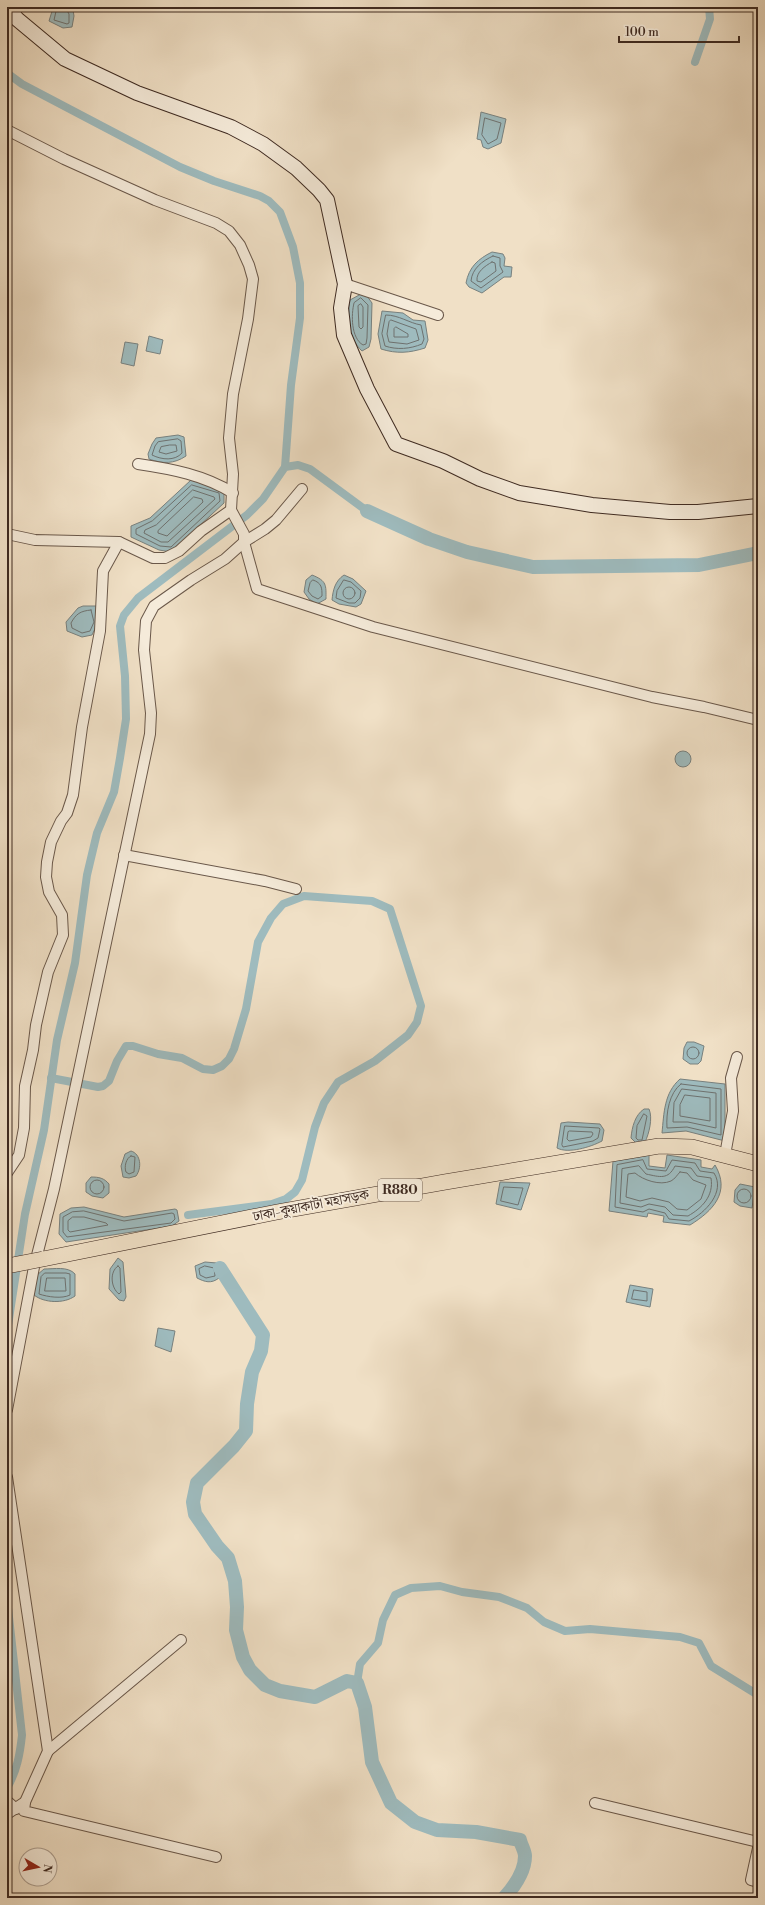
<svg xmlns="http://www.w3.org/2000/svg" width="765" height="1905" font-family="'Libre Bodoni','Noto Serif Bengali',serif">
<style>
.water{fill:#9ebbbe;stroke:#78817f}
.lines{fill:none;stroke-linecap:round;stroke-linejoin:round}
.shore{stroke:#6e7270;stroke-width:1}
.canal{stroke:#9ebbbe;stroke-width:8}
.river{stroke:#9ebbbe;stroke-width:14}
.street-casing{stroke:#6a584a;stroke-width:12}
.secondary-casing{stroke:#3e2a21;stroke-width:16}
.primary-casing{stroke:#3e2a21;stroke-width:16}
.street{stroke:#f5ebda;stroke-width:10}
.secondary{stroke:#f5ebda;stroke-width:14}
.primary{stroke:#f0e0c6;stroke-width:15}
.primary-bridge-casing{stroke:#3e2a21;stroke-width:16;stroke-linecap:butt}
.primary-bridge{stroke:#f0e0c6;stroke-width:15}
.labels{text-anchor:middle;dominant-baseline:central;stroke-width:3.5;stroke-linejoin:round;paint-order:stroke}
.shield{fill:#f5ebda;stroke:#756458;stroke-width:1}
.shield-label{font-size:13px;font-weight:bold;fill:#3e2a21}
.street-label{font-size:14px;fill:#3e2a21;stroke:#f5ebda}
</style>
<rect width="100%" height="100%" fill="#f0e0c6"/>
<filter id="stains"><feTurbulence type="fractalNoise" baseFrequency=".005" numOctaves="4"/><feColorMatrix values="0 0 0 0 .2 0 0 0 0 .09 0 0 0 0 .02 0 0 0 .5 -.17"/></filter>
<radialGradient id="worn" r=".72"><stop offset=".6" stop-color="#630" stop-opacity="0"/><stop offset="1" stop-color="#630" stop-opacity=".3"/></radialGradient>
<g class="water">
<path d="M60,7l13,3 1,6 -2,11 -9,1 -14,-7 4,-13z"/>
<path d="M481,112l25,7 -5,24 -13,6 -5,-2 -2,-7 -4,-1z"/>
<path d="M492,252l11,2 2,4 -1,8 8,1 -1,10h-7l-22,16 -13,-6 -3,-4c3,-16 12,-24 26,-31z"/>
<path d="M361,294l6,2 5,7 -1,36 -2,8 -7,4c-14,-13 -15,-33 -12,-51z"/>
<path d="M382,311l21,2 10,7 12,1 3,19 -3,8c-16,5 -28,6 -44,1l-3,-15z"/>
<path d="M149,336l14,4 -3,14 -14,-3z"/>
<path d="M125,342l13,2 -4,22 -13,-3z"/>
<path d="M178,435l6,2 2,19c-12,8 -23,8 -37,3l-1,-5 4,-10 4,-6z"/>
<path d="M191,480l33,11v12l-53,49 -12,-2 -28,-13v-11l19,-8z"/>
<path d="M312,575c15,6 14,10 14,24l-9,5 -8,-5 -5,-7 2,-12z"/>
<path d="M344,575l9,4 13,12 -5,13 -5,3 -17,-3 -7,-4c1,-10 3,-19 12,-25z"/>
<path d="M83,606h13l2,16 -6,13 -10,2 -15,-6 -1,-9 12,-14z"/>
<circle cx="683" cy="759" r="8"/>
<path d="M687,1042h7l10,4 -3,15 -3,3h-8l-7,-5 1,-11z"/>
<path d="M680,1079l45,5v57l-39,-10 -24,2c2,-20 2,-40 18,-54z"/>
<path d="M644,1109h5c4,9 0,25 -4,33l-8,2 -6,-6c1,-11 4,-23 13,-29z"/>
<path d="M568,1122l32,2 4,6 -2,11c-11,6 -34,13 -45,7l4,-25z"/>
<path d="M131,1151c10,3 11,17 5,25l-7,2 -6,-1 -2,-11 4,-12z"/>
<path d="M649,1155v11l16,2 2,-13 34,5v7l11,2 3,-4c16,27 -2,46 -25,60l-27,-3 1,-6 -16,-3 -1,4 -38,-6 4,-50z"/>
<path d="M91,1177c8,0 13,1 18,7v9l-6,5 -11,-2 -6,-4v-9z"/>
<path d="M500,1182l30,1 -9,27 -25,-6z"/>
<path d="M740,1184l15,3 -3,21 -12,-2 -6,-4 1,-12z"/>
<path d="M84,1207l40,10 51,-8 2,1 2,11 -7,5 -106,16 -7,-8 1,-20 11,-6z"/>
<path d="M118,1258l5,4 3,35 -2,4 -5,-1 -10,-11 1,-20z"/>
<path d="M205,1262l12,1 3,7 -1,8c-8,6 -14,4 -22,0l-2,-12z"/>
<path d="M44,1269c10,0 24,-3 31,5v22c-11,8 -31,7 -41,-1l3,-20z"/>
<path d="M630,1285l23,4 -3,18 -24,-5z"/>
<path d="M158,1328l17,3 -4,21 -16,-6z"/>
</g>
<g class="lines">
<g class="shore">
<path d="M57,7l-3,13 13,4 2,-1v-9l-4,-7"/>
<path d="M485,118l16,5 -4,16 -9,5 -6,-9z"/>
<path d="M493,256l7,2v8l3,6 -22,16 -10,-7c1,-12 11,-20 22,-25z"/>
<path d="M492,262l3,1 1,8 -15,11 -4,-1c-1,-9 8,-15 15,-19z"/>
<path d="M361,298l7,7 -1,33 -1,6 -3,1c-12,-7 -12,-30 -9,-42z"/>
<path d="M361,304l2,3v20l-2,2 -2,-2 -1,-21z"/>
<path d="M386,315c13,0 23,8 35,10l3,14 -2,5c-12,5 -25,6 -37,2l-3,-12z"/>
<path d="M391,320l25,9 3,11 -12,4 -18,-2 -2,-8 2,-12z"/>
<path d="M396,327l12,7v3h-14v-8z"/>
<path d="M178,439l3,2 1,12c-7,8 -20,7 -30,2l3,-9 3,-4z"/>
<path d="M170,445h6l1,6 -11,3 -7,-2 2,-5z"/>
<path d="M192,485l27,8 1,8 -49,46 -11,-1 -24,-12v-5l16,-8z"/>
<path d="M193,490l21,7 1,2 -47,43h-7l-17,-9 1,-3 11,-5z"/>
<path d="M194,497l8,2 1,3 -36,34 -9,-3v-2z"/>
<path d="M313,580c9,3 9,8 9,16l-4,3 -6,-3 -4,-5 2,-8z"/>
<path d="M344,580l7,2 10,9 -1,7 -5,5h-6l-13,-5 1,-7z"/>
<circle cx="349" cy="593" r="6"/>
<path d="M91,610l3,12 -4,9 -8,2 -10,-5 -1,-5c5,-9 9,-12 20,-13z"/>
<circle cx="693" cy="1053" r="6"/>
<path d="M681,1084l40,5v46l-34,-8 -20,1c-1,-15 2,-35 14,-44z"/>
<path d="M682,1089l34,4v35l-28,-6h-15l1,-19z"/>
<path d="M685,1095l25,3v23l-30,-5v-11z"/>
<path d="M644,1114l3,2 -5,24h-4l-2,-2 1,-12z"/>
<path d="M565,1126l34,2 1,1 -2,9 -5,3 -30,6 -1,-2z"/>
<path d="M570,1131l22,1 1,2 -2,3 -22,4 -2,-2 1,-7z"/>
<path d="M131,1156l4,1 -1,15 -5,2 -3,-2c-2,-5 0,-14 5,-16z"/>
<path d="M643,1160l4,9 19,2 6,-11 23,3 5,8 14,2c12,19 -9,40 -25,48l-20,-2 -4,-6 -16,-4 -6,3 -28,-5 2,-42z"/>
<path d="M639,1166l7,8c14,3 22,6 29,-8l16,2 6,8 14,2c3,18 -9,30 -23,38l-15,-1 -8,-8 -16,-3 -8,3 -21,-4 2,-34z"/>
<path d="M680,1172l7,1 6,7 13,5 -5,14 -14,11 -10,-1 -8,-7 -17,-4 -12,3 -14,-4 2,-23 7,-1c8,7 25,13 36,8 4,-2 6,-6 9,-9z"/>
<circle cx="97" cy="1187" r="7"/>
<path d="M504,1187l19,1 -5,17 -17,-4z"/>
<circle cx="744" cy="1196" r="7"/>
<path d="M84,1211l40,10 48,-8 2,1 1,5 -4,4 -104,14 -4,-5v-15l9,-5z"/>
<path d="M73,1217h11l22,6 2,2 -38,7 -2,-2v-9z"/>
<path d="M118,1266l2,2 1,24 -2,2c-8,-6 -10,-22 -1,-28z"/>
<path d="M205,1266l9,2 1,8 -9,2 -6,-3 -1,-6z"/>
<path d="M45,1273h21l4,1v21c-8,4 -22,2 -31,-1l2,-17z"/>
<path d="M47,1278h18l1,13h-21z"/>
<path d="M634,1290l13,2v9l-15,-2z"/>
</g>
<g class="canal">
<path d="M695,62l15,-43 -1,-12"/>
<path d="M7,73l15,11 158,83 34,14 46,15 9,5 11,11 13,35 7,36v35l-9,67 -6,82"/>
<path d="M51,1078l47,9 5,-1 6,-5 8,-20 9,-15h7l25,8 24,4 21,11 10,1 9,-4 7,-7 5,-10 12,-40 12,-67 13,-24 12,-14 21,-8 68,5 18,8 31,97 -4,16 -9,13 -33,26 -37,21 -14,21 -9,24 -13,53 -7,12 -9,7 -14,5 -84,11"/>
<path d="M7,1332l18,-118 19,-84 13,-90 18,-77 12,-88 10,-42 17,-41 6,-34 6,-39 -1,-43 -5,-50 4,-11 14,-17 109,-83 16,-16 22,-32 13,-2 12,4 57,42"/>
<path d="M7,1599l15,136c-2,19 -5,36 -15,53"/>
<path d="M357,1683l3,-19 18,-21 5,-23 12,-25 16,-7 29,-2 22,6 37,5 28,11 17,14 21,9 25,-2 90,8 19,6 12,23 47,29"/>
</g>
<g class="river">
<path d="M367,511l62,28 38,13 66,15 166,-2 59,-12"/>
<path d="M220,1268l43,67 -2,16 -9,21 -5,32 -1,27 -12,15 -37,37 -4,19 2,12 22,32 11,12 7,23 2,26 -1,23 7,27 7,13 15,15 15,6 35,6 32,-16 10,2 8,24 7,55 19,41 24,19 22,8 39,2 44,8c1,5 5,11 5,16 0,15 -11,31 -21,42"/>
</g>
<g class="street-casing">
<g id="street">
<path d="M7,130l57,29 91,41 61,23 13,8 11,14 9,20 4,14 -5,40 -15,75 -4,44 4,36 -2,36 13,24v8l13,47 116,38 279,70 52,10 54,13"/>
<path d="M345,284l93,31"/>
<path d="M138,464c34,5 66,11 95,29"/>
<path d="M7,534l28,6 84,2"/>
<path d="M124,855l141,26 31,8"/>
<path d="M725,1155l8,-44 -2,-33 6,-21"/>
<path d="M7,1173l12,-18 5,-27 1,-42 8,-36 3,-25 12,-53 15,-37 -1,-20 -13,-23 -3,-15 1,-15 4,-20 10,-21 6,-8 6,-18 9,-68 18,-96 3,-60 16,-29 34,16h12l14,-7 22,-20 30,-21"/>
<path d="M7,1410l27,-143 20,-78 96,-455 1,-21 -7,-63 2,-29 8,-15 37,-26 34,-21 19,-17 21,-13 11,-9 26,-31"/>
<path d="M7,1477l41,274 -23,51 -18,12"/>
<path d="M48,1751l133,-111"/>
<path d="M7,1801l9,8"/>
<path d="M25,1802l-1,9 192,46"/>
<path d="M595,1803l163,39"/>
<path d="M758,1848l-7,32 7,2"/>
</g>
</g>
<g class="secondary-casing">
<path id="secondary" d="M8,7l9,12 48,40 72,34 94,34 32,17 33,24 23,22 8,10 18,84 -4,24 3,27 23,54 29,55 47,17 37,18 39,14 73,12 78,7h28l60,-6"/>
</g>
<g class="primary-casing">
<path id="primary" d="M43,1259l234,-47 168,-30 214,-36 33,1 66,17"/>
</g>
<use href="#street" class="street"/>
<use href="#secondary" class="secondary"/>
<use href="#primary" class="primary"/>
<g class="primary-bridge-casing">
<path id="primary-bridge" d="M7,1266l36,-7"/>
</g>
<use href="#primary-bridge" class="primary-bridge"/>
</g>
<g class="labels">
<rect class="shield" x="378" y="1179" width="44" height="22" rx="3"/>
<g class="shield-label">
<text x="400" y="1190">R880</text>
</g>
<g class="street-label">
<text transform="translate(311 1206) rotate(-11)">ঢাকা-কুয়াকাটা মহাসড়ক</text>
</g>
</g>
<rect width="765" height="1905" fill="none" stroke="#f0e0c6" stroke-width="24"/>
<rect x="8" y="8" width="749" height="1889" fill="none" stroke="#3e2a21" stroke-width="2"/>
<rect x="12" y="12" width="741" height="1881" fill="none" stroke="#3e2a21"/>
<g transform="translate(38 1867) rotate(99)"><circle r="19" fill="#f5ebda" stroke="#ac9e90"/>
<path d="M0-3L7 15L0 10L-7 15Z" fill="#8f2418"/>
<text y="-6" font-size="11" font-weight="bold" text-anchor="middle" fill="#3e2a21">N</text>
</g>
<path d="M619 36v6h120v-6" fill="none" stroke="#3e2a21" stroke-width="2"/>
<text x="625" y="36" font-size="12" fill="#3e2a21" stroke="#f5ebda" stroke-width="3" paint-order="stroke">100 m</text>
<rect width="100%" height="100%" filter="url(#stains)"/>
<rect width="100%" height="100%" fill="url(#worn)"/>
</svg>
